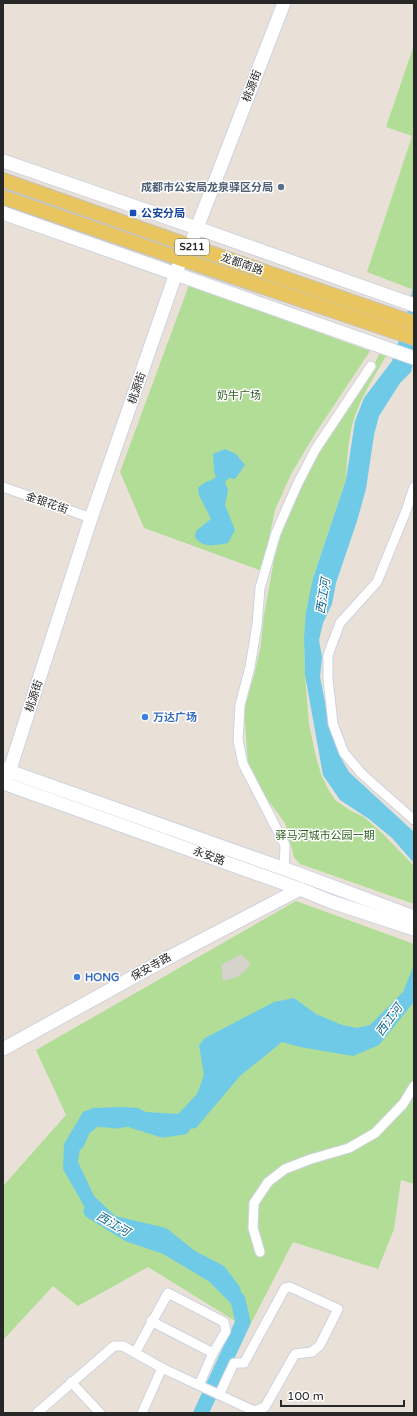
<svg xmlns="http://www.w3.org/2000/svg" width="417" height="1416" font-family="'Varela Round','Noto Sans SC',sans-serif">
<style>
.green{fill:#b1dd97}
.plaza{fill:#d5d1cb}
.water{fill:#6fcae7}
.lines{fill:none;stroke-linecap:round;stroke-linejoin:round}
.river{stroke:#6fcae7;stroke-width:15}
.street-casing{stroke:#ced2df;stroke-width:11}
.secondary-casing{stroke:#ced2df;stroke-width:15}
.primary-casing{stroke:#c3c3c3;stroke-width:16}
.street{stroke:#fff;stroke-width:9}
.secondary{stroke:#fff;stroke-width:13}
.primary{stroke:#e8c55e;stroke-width:14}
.service-dot{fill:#5c6f8a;stroke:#fff;stroke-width:1.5}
.transit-dot{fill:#1a4fb4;stroke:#fff;stroke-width:1.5}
.shop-dot{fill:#3f7fe0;stroke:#fff;stroke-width:1.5}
.labels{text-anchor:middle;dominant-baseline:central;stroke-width:3;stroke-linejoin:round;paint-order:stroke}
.shield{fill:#fff;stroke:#686868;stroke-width:1}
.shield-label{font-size:10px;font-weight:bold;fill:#272727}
.street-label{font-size:11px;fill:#272727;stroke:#fff}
.service-label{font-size:11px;font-weight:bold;fill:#4e5e75;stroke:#fff;text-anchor:end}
.transit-label{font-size:11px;font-weight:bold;fill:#164399;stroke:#fff;text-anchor:start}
.park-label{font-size:11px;fill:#2b5e1c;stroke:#fff}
.shop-label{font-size:11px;font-weight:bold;fill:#366cbe;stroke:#fff;text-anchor:start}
.water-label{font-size:12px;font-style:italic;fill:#14678e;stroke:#fff}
</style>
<rect width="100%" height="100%" fill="#e9e1d8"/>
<g class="green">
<path d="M414,45v245l-47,-18 45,-136 -26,-9z"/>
<path d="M189,285l181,66 -55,83 -24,40 -16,36 -13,61 -118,-43 -24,-56z"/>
<path d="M379,354l7,2c-12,21 -26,42 -33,66 -5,18 -6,39 -7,58l-33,98 -9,59 1,38 4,49 6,29 6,21 6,13 8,13 16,11 13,6 19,17 31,32v38l-114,-40 -6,-7 -9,-34 -20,-27 -17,-32 -4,-54 11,-38 6,-27 3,-30 12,-66 20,-54 42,-75 30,-41z"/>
<path d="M296,901l118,43v240l-13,-4 -7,49 -16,40 -85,-27 -45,87 -100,-62 -70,39 -25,-20 -49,53 -1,-1v-152l63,-71 -30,-65z"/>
</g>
<path class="plaza" d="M241,954l10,10 -6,7 -8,6 -14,4 -2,-16z"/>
<g class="water">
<path d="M414,283v76l-3,13 -11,11 -21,33 -5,19 -8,54 -9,32 -21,62 -4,21 -9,19 -4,17 3,17 -2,20 10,51 12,32 7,12 65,60v31l-22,-25 -23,-19 -29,-19 -17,-25 -18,-100 -1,-38 2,-25 7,-34 33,-98 9,-59 9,-23 28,-37 13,-39z"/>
<path d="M225,449l11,5 9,11 -10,14 -6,-1 -4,4 3,8 -3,15 10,25 -7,13c-12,2 -25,6 -33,-6l1,-6 15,-12 -12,-24 -1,-7c6,-7 12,-6 18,-11l-2,-6 -1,-17z"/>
<path d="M414,965v37l-35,43 -26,11 -53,-9 -18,-5 -42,34 -44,52 -26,4 -32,-12 -27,3h-24l-6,17 -3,22 16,34 21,20 51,12 29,23 29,15 16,21 3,17 -25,-28 -18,-4 -27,-21 -85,-38 -25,-44 1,-25 19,-32 10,-4 29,-1 16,1 8,4 32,2 19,-20 7,-19 -5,-30 6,-7 69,-36 20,-4 22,16 26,11 15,3 13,-3 33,-33z"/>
</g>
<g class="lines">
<g class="river">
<path d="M77,1143l6,-14 12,-10 23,2 10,-2 35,11 20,-3"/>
<path d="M91,1211l39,24 36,12 47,28 25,25 5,22 -42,91"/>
</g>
<g class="street-casing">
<g id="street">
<path d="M3,487l88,31"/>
<path d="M414,487l-8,24 -29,71 -37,41 -12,32v24l5,45 11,29 18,21 52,46"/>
<path d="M284,869l1,-24 -42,-81 -5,-24 2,-35 10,-38 7,-42 3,-37 16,-55 21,-48 18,-35 56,-84"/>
<path d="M260,1252l-7,-24 1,-25 14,-21 17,-13 26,-10 38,-11 26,-15 28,-29 11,-18"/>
<path d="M151,1321l62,32"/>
<path d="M135,1353l33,-60 56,29 2,9 -13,22 -14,32"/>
<path d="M71,1382l29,31"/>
<path d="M37,1413l77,-67h9l39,22 92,43 11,-4 30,-53 17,-2 8,-7 18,-36 -48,-22 -5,1 -41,75h-10l-15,32"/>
<path d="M142,1413l20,-45"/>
</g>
</g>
<g class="secondary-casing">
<g id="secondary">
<path d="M3,161l194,67 217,77"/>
<path d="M3,213l411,145"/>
<path d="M3,769l293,104 118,44"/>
<path d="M3,778l6,-6 82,-254 90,-259 9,-13 94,-243"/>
<path d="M3,783l297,106 32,13 82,27"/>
<path d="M3,1049l163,-90 134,-70"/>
</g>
</g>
<g class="primary-casing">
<g id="primary">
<path d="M3,180l187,66 224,77"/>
<path d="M3,197l178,62 233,79"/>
</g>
</g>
<use href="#street" class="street"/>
<use href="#secondary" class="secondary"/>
<use href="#primary" class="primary"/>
</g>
<circle class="service-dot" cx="281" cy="187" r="4"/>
<rect class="transit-dot" x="129" y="209" width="8" height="8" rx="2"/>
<g class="shop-dot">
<circle cx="145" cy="717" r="4"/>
<circle cx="77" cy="977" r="4"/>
</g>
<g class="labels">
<rect class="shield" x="175" y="239" width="34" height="16" rx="3"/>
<g class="shield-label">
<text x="192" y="247">S211</text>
</g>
<g class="street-label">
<text transform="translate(252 86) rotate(-69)">桃源街</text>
<text transform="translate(242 264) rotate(19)">龙都南路</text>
<text transform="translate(137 388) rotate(-71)">桃源街</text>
<text transform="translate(47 503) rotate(19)">金银花街</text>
<text transform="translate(34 696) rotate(-72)">桃源街</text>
<text transform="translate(209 856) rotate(20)">永安路</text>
<text transform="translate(151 967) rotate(-29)">保安寺路</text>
</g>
<g class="service-label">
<text x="273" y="187">成都市公安局龙泉驿区分局</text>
</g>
<g class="transit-label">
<text x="141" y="213">公安分局</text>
</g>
<g class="park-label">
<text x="239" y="395">奶牛广场</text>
<text x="325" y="835">驿马河城市公园一期</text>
</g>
<g class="shop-label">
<text x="153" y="717">万达广场</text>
<text x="85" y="977">HONG</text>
</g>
<g class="water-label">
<text transform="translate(323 596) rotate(-81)">西江河</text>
<text transform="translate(389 1020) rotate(-54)">西江河</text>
<text transform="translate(113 1224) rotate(30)">西江河</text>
</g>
</g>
<rect width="417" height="1416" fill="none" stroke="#272727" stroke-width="8"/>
<path d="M281 1400v6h123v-6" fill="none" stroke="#272727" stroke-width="2"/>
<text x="287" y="1400" font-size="12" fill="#272727" stroke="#ffffff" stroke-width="3" paint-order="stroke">100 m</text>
</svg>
